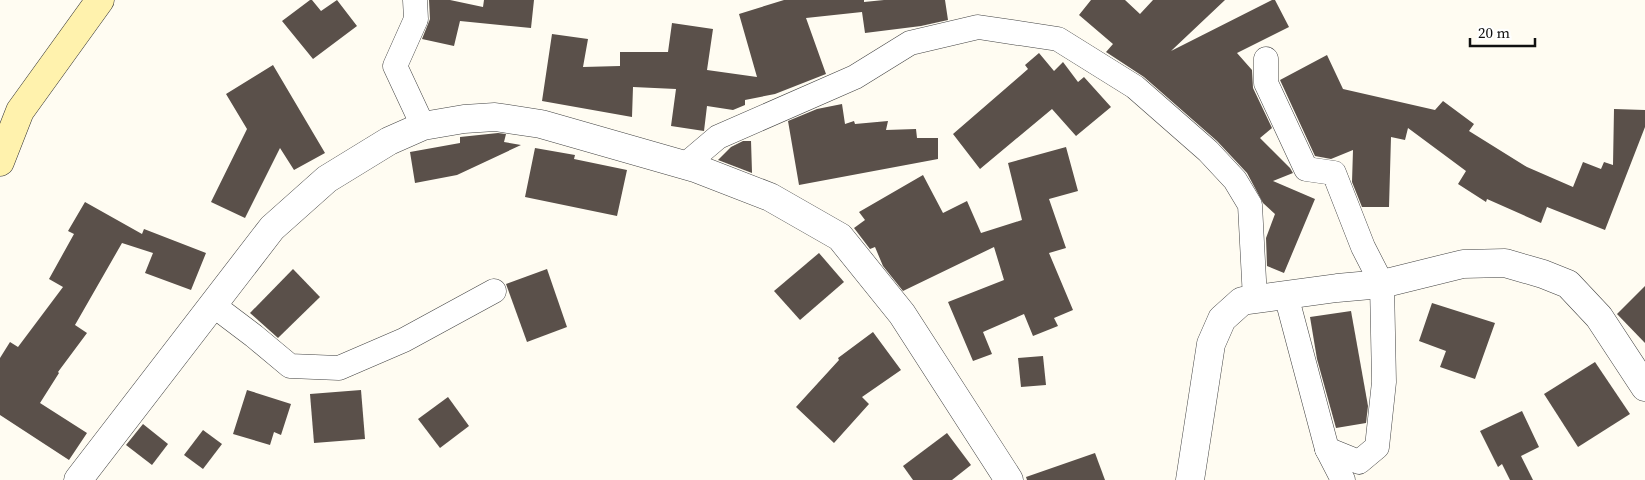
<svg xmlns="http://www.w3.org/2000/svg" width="1645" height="480" viewBox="0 0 1645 480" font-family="'Source Serif 4',serif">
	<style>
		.building { fill: #5a504a }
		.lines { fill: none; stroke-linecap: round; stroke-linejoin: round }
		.minor-casing { stroke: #434343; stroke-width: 25 }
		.tertiary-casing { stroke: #434343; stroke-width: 29 }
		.secondary-casing { stroke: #323232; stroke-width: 29 }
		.minor { stroke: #fff; stroke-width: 24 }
		.tertiary { stroke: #fff; stroke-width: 28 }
		.secondary { stroke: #fff2ad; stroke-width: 28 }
	</style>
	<rect width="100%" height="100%" fill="#fffcf2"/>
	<g class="building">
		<polygon points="310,0 312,0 321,11 337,0 357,26 313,59 282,21"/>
		<polygon points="429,0 450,0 483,7 484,0 534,0 531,28 460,21 454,46 422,39 430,19"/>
		<polygon points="784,0 864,0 864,2 884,0 945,0 948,20 921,26 865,33 862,12 806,18 826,74 775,94 745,100 745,105 733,110 707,106 704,131 671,126 676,89 633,87 632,117 542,101 552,34 588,39 583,67 620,66 620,52 668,52 672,23 713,29 707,70 757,77 739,14"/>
		<polygon points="1091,0 1125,0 1140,14 1153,0 1225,0 1171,51 1272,0 1275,0 1289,27 1237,53 1252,70 1253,88 1272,128 1260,138 1290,168 1293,173 1273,181 1315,199 1284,273 1267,266 1266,238 1275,214 1263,203 1247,173 1217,141 1144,77 1106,52 1113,44 1079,15"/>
		<polygon points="1039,53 1054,71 1063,62 1078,82 1084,77 1111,107 1076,136 1052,109 980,169 953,134 1028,69 1025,65"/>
		<polygon points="1327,55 1343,89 1435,110 1443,101 1474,124 1469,131 1527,167 1573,187 1583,162 1601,169 1604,162 1613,165 1614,109 1645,110 1645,127 1605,230 1547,207 1541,223 1487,199 1486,202 1458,184 1466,171 1408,128 1405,140 1391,137 1389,207 1362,207 1352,182 1353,150 1331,159 1315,156 1280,80"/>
		<polygon points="273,65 325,153 294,170 280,148 245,218 211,202 247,129 226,94"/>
		<polygon points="842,104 845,124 854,121 855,124 888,121 886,130 916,129 917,138 938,138 938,159 799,185 788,121 817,109"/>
		<polygon points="498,133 506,134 504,142 521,145 457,175 415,183 410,152 460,143 460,137"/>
		<polygon points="743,141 751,141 752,173 718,160 731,147"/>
		<polygon points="1066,147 1078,191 1049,199 1066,248 1049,253 1073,310 1054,318 1058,326 1033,336 1024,314 983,332 992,354 973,361 948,302 1004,280 994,247 903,291 883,266 875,247 870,249 854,228 865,220 859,212 923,175 943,213 967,201 981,233 1022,220 1008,163"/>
		<polygon points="535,148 575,155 574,159 627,170 617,216 525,197"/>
		<polygon points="85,202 142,234 144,229 206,253 191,290 145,273 153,253 122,243 75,325 87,333 58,372 59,373 40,403 87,433 69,460 0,415 0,358 10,342 18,347 63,287 49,279 74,234 68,231"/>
		<polygon points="819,253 844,282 800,320 774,291"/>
		<polygon points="293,269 320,297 278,338 250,313"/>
		<polygon points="547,269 567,327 527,342 506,284"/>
		<polygon points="1645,286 1645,343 1617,314"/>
		<polygon points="1432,303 1495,323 1475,379 1440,367 1446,351 1419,341"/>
		<polygon points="1351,311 1368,406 1366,423 1336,428 1317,359 1310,317"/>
		<polygon points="873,332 901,370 862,397 869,404 834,443 796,407 839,360 838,358"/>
		<polygon points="1043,356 1046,385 1021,387 1018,358"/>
		<polygon points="1595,362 1630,414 1578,447 1544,394"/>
		<polygon points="247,390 291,404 281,435 274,432 270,445 233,434"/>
		<polygon points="361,390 365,439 314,443 310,394"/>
		<polygon points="448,397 469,426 440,448 418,419"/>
		<polygon points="1522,411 1539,447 1521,456 1533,480 1510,480 1502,464 1498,467 1480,431"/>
		<polygon points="143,424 168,444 152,465 126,445"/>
		<polygon points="203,430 222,444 203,469 184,455"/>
		<polygon points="947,433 971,465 952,480 913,480 903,466"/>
		<polygon points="1095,453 1105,480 1027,480 1026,477"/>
	</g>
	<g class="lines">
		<defs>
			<g id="minor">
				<polyline points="415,0 416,19 395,66 423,126"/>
				<polyline points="1266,59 1266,83 1306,169 1334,173 1363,247 1382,284 1384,382 1377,447 1359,462 1327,449"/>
				<polyline points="685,165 718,137 855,77 910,43 978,27 1058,39 1135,87 1208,151 1235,180 1250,205 1255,299"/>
				<polyline points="1286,295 1327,449 1343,480"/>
				<polyline points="213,305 254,336 290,366 339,368 404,340 494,291"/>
			</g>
			<g id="tertiary">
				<polyline points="78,480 272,228 327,179 389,141 423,126 464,119 495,117 541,124 695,168 770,197 840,237 902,314 1009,480"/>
				<polyline points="1190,480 1211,344 1222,319 1242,301 1337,288 1382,284 1463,264 1505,263 1543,274 1568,284 1599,317 1645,387"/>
			</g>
			<polyline id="secondary" points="0,162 20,111 100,0"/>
		</defs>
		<use href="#minor" class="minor-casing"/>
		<use href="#tertiary" class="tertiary-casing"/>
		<use href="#secondary" class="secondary-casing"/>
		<use href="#minor" class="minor"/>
		<use href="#tertiary" class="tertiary"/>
		<use href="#secondary" class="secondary"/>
	</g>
	<path d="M1470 38v8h65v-8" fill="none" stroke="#101010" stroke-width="2.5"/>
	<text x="1478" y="38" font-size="15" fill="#101010" stroke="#ffffff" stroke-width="4" paint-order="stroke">20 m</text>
</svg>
